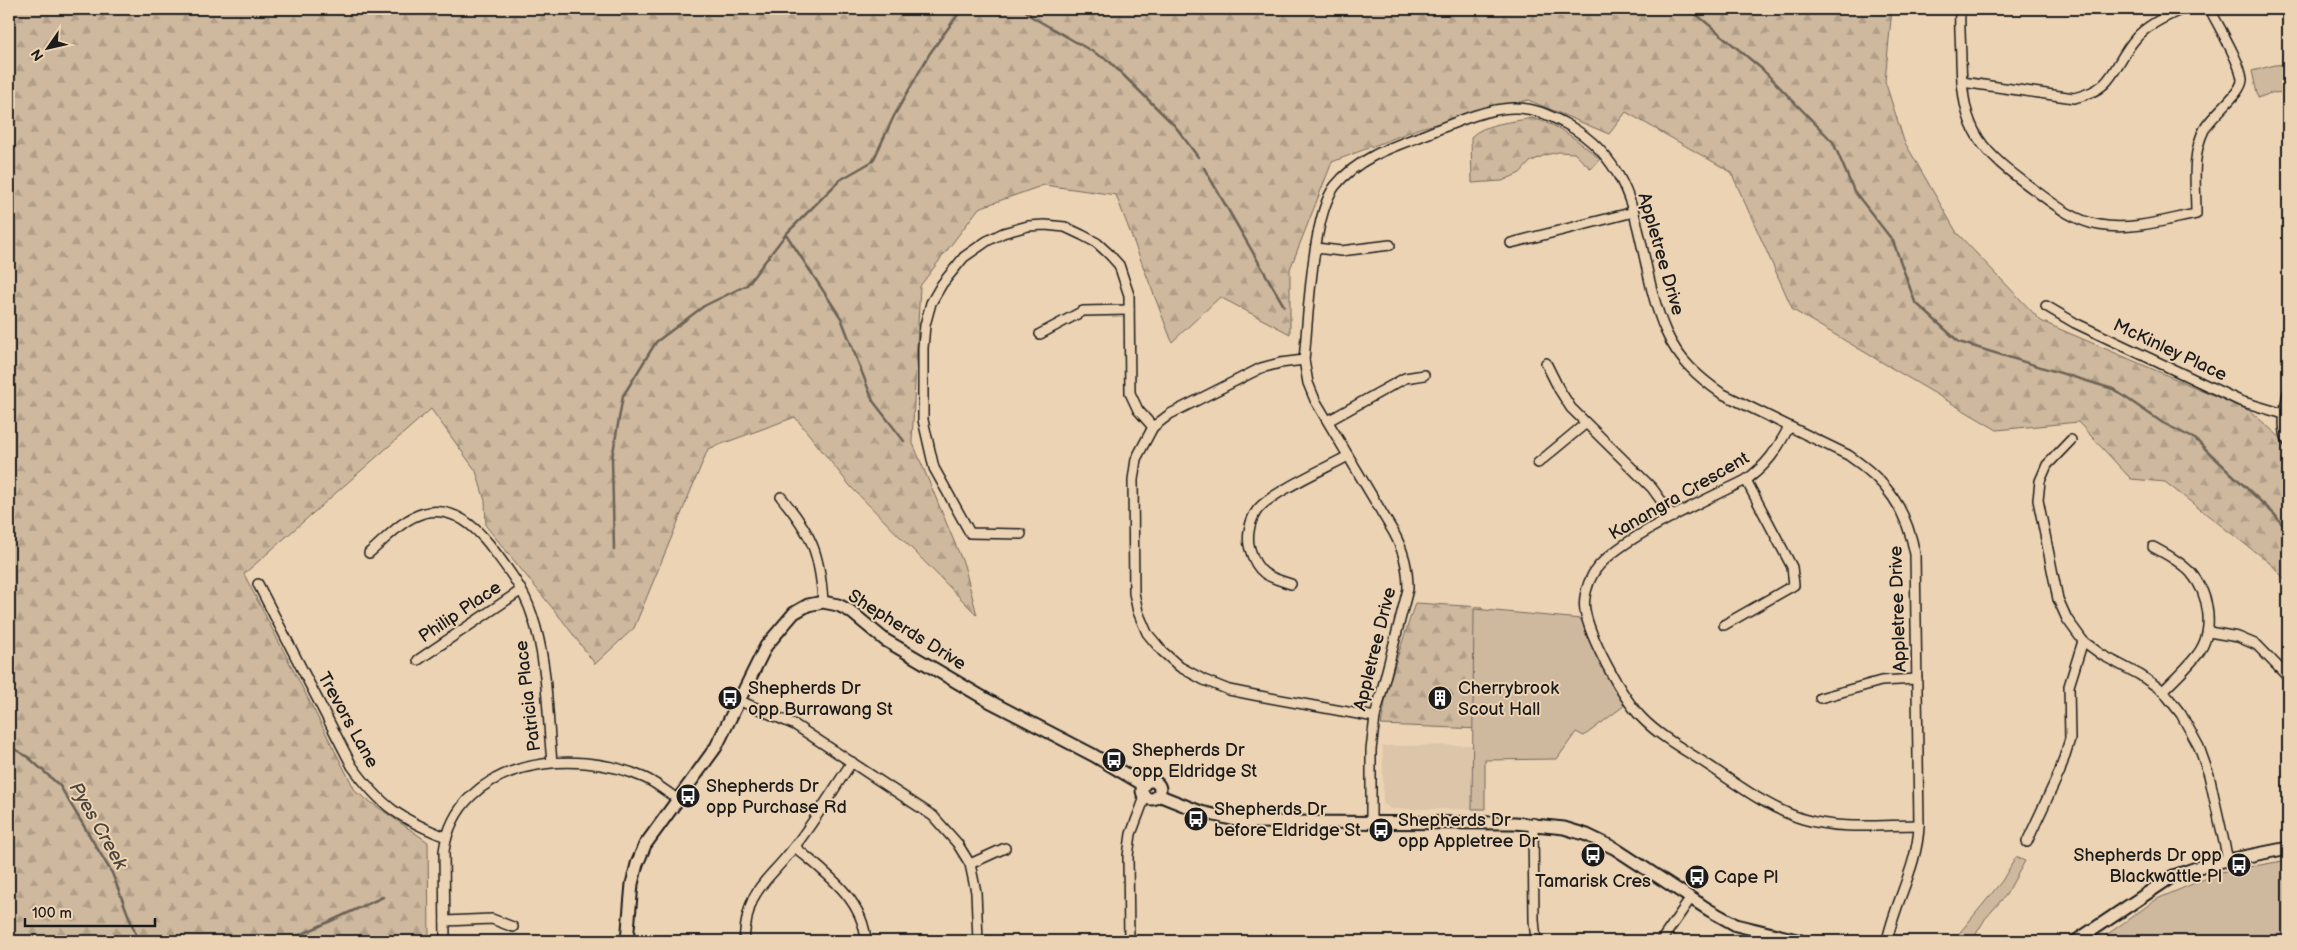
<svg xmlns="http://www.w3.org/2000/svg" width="2297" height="950" viewBox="0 0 2297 950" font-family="'Balsamiq Sans',sans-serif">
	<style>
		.built { fill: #dcc5a9 }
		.forest { fill: url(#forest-firs); stroke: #756a5d }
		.park { fill: #ceb89e; stroke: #756a5d }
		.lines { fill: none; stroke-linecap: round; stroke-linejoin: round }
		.stream { stroke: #6c6357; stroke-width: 2.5 }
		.minor-casing { stroke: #1c1c1c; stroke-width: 12 }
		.major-casing { stroke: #1c1c1c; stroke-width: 15 }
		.minor { stroke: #ecd3b4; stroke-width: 9 }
		.major { stroke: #ecd3b4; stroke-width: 11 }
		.labels { text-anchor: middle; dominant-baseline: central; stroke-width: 4; stroke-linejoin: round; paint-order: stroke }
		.street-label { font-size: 18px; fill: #1c1c1c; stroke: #ecd3b4 }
		.poi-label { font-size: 18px; fill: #1c1c1c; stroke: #ecd3b4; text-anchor: start }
		.water-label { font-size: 19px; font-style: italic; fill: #4b453e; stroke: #ecd3b4 }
	</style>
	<defs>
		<pattern id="forest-firs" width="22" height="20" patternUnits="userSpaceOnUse" patternTransform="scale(1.25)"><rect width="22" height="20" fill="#ceb89e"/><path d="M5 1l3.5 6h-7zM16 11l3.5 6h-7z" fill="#b09e88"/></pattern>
	</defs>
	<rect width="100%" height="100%" fill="#ecd3b4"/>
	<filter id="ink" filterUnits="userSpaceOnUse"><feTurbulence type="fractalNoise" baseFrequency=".02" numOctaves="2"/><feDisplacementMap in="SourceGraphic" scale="10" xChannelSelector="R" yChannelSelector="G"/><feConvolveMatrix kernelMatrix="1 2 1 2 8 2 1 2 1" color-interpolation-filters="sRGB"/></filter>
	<g filter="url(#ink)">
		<polygon class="built" points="1473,745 1472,809 1390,809 1383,803 1383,746"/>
		<g class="forest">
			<polygon points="9,9 1892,9 1885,81 1904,141 1957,233 2041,321 2250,411 2288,444 2288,583 2272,565 2165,482 2131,479 2078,422 1997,430 1793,310 1731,172 1626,112 1609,134 1528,100 1420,128 1332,162 1290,269 1290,334 1220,297 1172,342 1116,195 1044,185 979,208 920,286 912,441 964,565 977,615 851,487 795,417 708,449 634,628 595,664 563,621 486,526 485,501 476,471 431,409 244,574 356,792 428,842 429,941 9,941"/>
			<path d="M 1532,118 C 1562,126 1577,140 1600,159 L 1591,169 L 1574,153 L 1559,152 L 1545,155 L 1530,162 L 1520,173 L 1502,181 L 1472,183 L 1471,137 C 1484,123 1514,122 1532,118 Z"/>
			<polygon points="1415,603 1482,607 1481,729 1381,725 1388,686"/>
		</g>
		<g class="park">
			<polygon points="2288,64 2288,92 2271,93 2258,98 2252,71 2275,65"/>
			<polygon points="1474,609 1581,619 1590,640 1625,705 1584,736 1576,732 1557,759 1485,760 1485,809 1472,809"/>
			<polygon points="2016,857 2025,861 2006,895 1985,919 1972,941 1953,941 2002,881"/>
			<polygon points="2288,860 2288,941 2098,941 2157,899 2221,872"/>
		</g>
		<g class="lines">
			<g class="stream">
				<polyline points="1024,9 1032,17 1109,61 1175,126 1198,157"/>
				<polyline points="1690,9 1762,69 1833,142 1854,191 1893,241 1915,302 1959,342 2113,389 2163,423 2195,439 2275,515 2288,532"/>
				<polyline points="1204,168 1284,306"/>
				<polyline points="786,234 841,318 873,401 904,441"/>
				<polyline points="614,550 612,458 623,396 656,342 704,306 747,285 786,234 840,180 873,161 894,116 930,53 962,9"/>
				<polyline points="9,746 28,757 60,786 112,873 136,935 136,941"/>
				<polyline points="287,941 383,897"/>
			</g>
			<defs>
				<g id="minor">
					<path d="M 1960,9 C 1959,26 1961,44 1961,62 C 1963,134 1980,150 2036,191 C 2056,206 2075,221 2099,225 C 2130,231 2166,220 2196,214 C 2196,186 2191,156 2204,130 C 2211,115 2243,93 2242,79 C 2240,61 2218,26 2210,9"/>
					<path d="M 1962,82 L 2074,98 C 2117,88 2111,67 2136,38 C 2148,24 2166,17 2182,9"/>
					<polyline points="1511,243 1634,212"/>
					<polyline points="1316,248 1341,251 1390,245"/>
					<polyline points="2046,306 2075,323 2240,401 2284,414"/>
					<polyline points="1040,334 1083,311 1129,310"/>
					<polyline points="1304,360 1280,363 1261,368 1170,414 1153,427 1136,459 1133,480 1134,593 1138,612 1147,633 1162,651 1180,667 1204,680 1229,690 1254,695 1375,717"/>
					<polyline points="1546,363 1559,389 1571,408 1652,488 1673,517"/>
					<path d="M 2288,393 C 2285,410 2281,426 2288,442"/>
					<polyline points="1328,421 1405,378 1424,375"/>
					<path d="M 1789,427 C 1776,451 1768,464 1746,480 C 1710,498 1610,542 1593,574 C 1587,584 1583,599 1585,610 C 1589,637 1622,697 1641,717 C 1660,737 1685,750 1708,765 C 1738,785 1768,808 1803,819 C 1839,830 1882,825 1919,825"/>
					<polyline points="2071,440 2047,465 2040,481 2038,500 2058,599 2067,619 2083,641 2102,655 2140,675 2163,691 2181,714 2199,747 2209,775 2228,860"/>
					<polyline points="1538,463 1585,424"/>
					<path d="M 781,497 C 812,534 820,554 823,602"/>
					<polyline points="1021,534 970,533 934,468 923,420 923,348 925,325 931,303 942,284 964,257 987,241 1003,233 1028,226 1045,225 1065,227 1082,235 1097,243 1109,254 1119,265 1129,295 1130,393 1138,410 1153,427"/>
					<path d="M 2153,547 C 2166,554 2181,562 2191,573 C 2210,595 2215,632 2197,655 C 2187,668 2174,680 2163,691"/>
					<path d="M 369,553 C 386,539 402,519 424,513 C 451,506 473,524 489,544 C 505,565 524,589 532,615 C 548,661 547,714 552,762"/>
					<path d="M 258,584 L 352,766 C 381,806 400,819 446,837"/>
					<path d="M 1291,584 C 1268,577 1257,574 1250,549 C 1246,537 1250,519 1258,509 C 1271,493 1328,467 1348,456"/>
					<polyline points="1724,625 1794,585 1792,567 1746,480"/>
					<polyline points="2209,632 2238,637 2257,645 2288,677"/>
					<polyline points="418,660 520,591"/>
					<polyline points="1820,698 1881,681 1917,679"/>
					<polyline points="738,700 795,725 933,816 957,843 970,864 976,892 978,941"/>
					<path d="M 1371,823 L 1371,750 L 1375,717 L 1408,589 C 1408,568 1404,552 1394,533 L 1315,400 L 1308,383 L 1304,360 C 1308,321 1312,215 1335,186 C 1356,160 1388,148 1419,137 C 1448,126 1481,109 1513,108 C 1533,107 1549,115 1566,124 C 1650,170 1633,258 1666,332 C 1678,359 1698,377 1721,393 L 1848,455 C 1887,481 1906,508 1915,554 L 1919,825 C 1918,865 1895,902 1887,941"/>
					<polyline points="1533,823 1534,920 1536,941"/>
					<polyline points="2027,842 2060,771 2070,739 2069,686 2083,641"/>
					<path d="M 795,847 C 825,873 863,898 866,941"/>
					<polyline points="970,864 1005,848"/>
					<polyline points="445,921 492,919 513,927"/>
					<path d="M 445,941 L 444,851 C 457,759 574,746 645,778 C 656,783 667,792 677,799"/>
					<path d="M 744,941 C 748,885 765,886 795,846 C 816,819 833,790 852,762"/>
					<polyline points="1129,941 1128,856 1131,834 1145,797"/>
					<polyline points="1661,941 1691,898"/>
				</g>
				<g id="major">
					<circle cx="1151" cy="790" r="9"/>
					<polyline points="1158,795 1201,812 1244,822 1515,823 1564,828 1587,835 1614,848 1709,910 1736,925 1801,941"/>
					<polyline points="627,941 632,884 637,864 645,845 716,747 766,646 794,613 808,605 823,602 838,605 850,611 885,640 909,654 989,701 1093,755 1144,785"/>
					<polyline points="2076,941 2173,876 2208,864 2288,848"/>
				</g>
			</defs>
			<use href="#minor" class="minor-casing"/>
			<use href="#major" class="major-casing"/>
			<use href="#minor" class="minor"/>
			<use href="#major" class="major"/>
		</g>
	</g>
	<defs>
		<symbol id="bus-disc" viewBox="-11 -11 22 22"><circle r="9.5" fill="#1c1c1c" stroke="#ecd3b4"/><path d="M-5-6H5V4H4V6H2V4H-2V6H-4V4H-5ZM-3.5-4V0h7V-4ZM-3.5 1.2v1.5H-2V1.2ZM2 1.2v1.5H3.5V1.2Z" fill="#fff"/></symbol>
		<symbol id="building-disc" viewBox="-11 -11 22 22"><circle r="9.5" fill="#1c1c1c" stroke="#ecd3b4"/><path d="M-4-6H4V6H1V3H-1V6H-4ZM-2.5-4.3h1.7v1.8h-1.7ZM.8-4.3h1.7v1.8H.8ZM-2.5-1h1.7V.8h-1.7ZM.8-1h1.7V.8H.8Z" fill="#fff"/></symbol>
	</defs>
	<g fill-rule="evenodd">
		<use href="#bus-disc" x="716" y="684" width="28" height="28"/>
		<use href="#building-disc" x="1426" y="684" width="28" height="28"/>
		<use href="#bus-disc" x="1100" y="746" width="28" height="28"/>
		<use href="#bus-disc" x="674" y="782" width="28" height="28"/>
		<use href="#bus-disc" x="1182" y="805" width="28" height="28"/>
		<use href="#bus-disc" x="1367" y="816" width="28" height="28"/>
		<use href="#bus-disc" x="1579" y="841" width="28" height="28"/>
		<use href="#bus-disc" x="2225" y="851" width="28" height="28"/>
		<use href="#bus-disc" x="1683" y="863" width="28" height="28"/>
	</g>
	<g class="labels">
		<g class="street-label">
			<text transform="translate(1661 254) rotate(74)">Appletree Drive</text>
			<text transform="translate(2170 350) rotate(25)">McKinley Place</text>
			<text transform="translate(1679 496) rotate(-30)">Kanangra Crescent</text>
			<text transform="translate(1898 609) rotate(-92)">Appletree Drive</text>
			<text transform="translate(460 612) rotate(-34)">Philip Place</text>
			<text transform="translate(907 630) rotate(32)">Shepherds Drive</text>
			<text transform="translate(1375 649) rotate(-76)">Appletree Drive</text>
			<text transform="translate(528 696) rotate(-97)">Patricia Place</text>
			<text transform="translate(348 720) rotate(61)">Trevors Lane</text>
		</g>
		<g class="poi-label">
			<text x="748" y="688">Shepherds Dr<tspan x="748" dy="21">opp Burrawang St</tspan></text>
			<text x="1458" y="688">Cherrybrook<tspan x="1458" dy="21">Scout Hall</tspan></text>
			<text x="1132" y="750">Shepherds Dr<tspan x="1132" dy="21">opp Eldridge St</tspan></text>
			<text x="706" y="786">Shepherds Dr<tspan x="706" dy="21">opp Purchase Rd</tspan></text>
			<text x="1214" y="809">Shepherds Dr<tspan x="1214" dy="21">before Eldridge St</tspan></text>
			<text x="1398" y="820">Shepherds Dr<tspan x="1398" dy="21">opp Appletree Dr</tspan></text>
			<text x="2222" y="855" text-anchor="end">Shepherds Dr opp<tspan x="2222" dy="21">Blackwattle Pl</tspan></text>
			<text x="1714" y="877">Cape Pl</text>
			<text x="1593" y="881" text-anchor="middle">Tamarisk Cres</text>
		</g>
		<g class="water-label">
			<text transform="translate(98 826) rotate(60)">Pyes Creek</text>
		</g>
	</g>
	<rect width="2297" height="950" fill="none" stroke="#ecd3b4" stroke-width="30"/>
	<rect x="15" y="15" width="2267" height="920" fill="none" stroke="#1c1c1c" stroke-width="2" filter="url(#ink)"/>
	<g transform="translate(48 48) rotate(236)" stroke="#ecd3b4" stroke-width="4" paint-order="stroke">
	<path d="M0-4L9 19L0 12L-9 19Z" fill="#1c1c1c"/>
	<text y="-8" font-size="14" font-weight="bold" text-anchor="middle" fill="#1c1c1c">N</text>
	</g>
	<path d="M25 918v8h130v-8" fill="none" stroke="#1c1c1c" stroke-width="2.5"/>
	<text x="32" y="918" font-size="15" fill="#1c1c1c" stroke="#ecd3b4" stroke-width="4" paint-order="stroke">100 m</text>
</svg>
